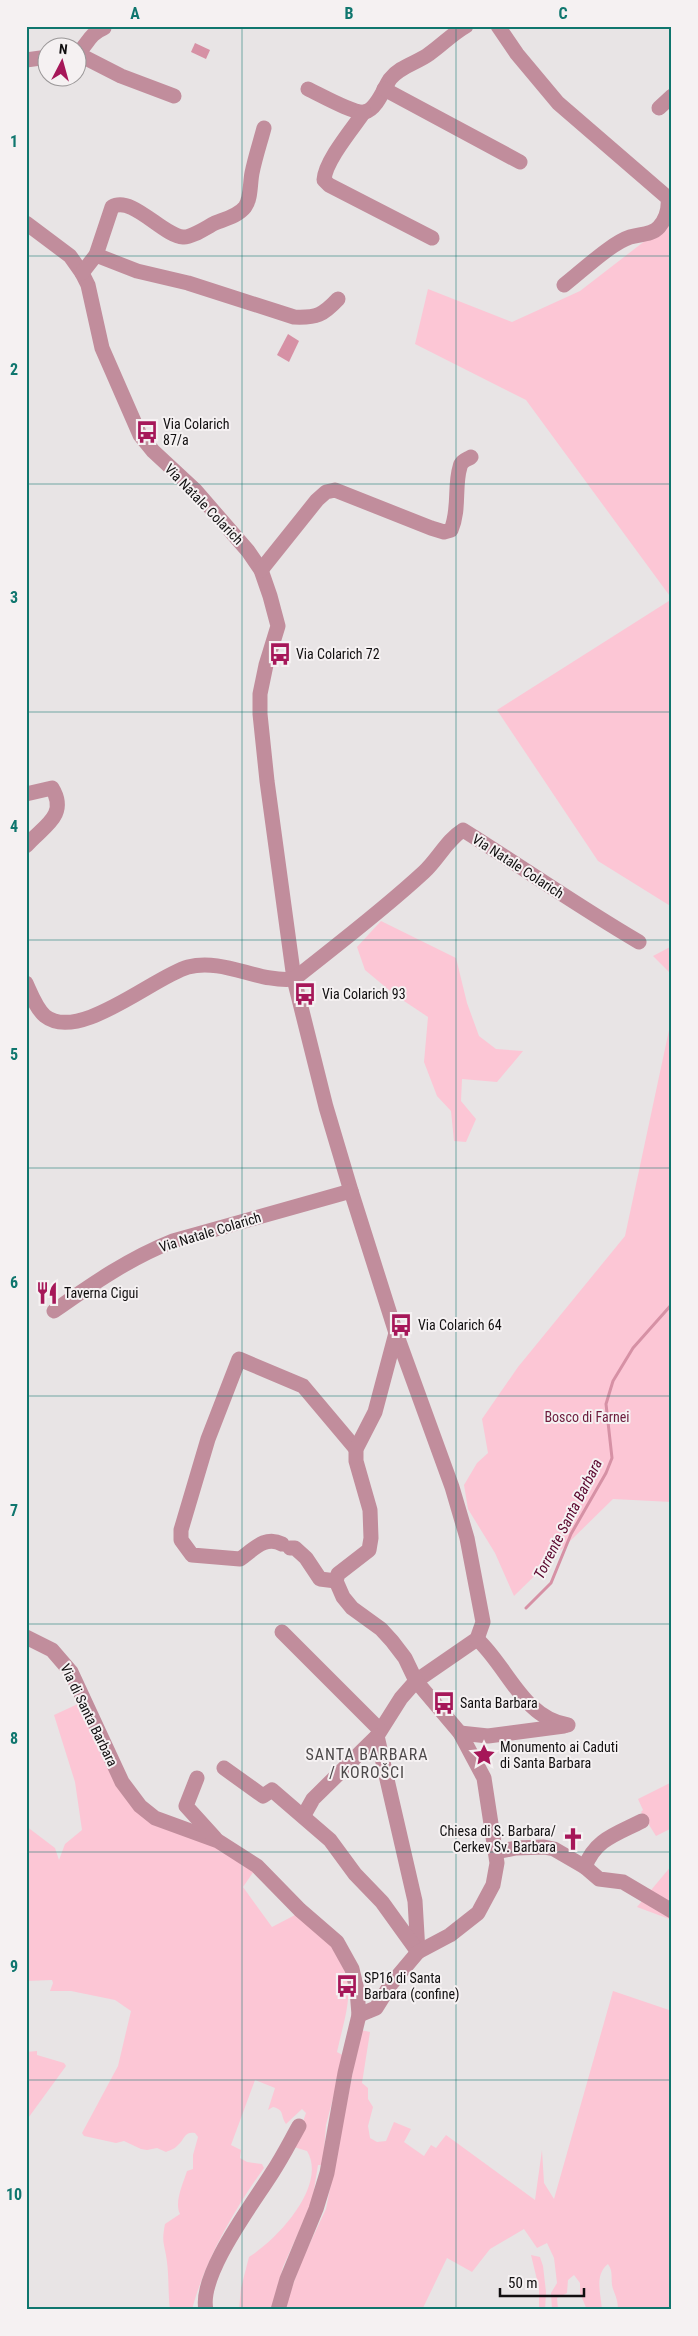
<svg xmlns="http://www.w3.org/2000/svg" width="698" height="2336" viewBox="0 0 698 2336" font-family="'Roboto Condensed',sans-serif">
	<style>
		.green { fill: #fcc6d5 }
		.water { fill: #d691a5 }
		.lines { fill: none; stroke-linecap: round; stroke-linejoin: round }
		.stream { stroke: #d691a5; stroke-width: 3 }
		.minor { stroke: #c18d9c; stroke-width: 15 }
		.grid { fill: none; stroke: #0f766e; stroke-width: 1; stroke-opacity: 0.55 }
		.labels { text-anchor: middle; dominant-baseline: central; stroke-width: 4; stroke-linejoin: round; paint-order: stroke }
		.poi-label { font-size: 14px; fill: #110f10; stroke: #f5f1f2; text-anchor: start }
		.street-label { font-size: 14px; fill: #110f10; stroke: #f5f1f2 }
		.park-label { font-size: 14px; fill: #6c1b3c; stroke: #f5f1f2 }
		.water-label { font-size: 15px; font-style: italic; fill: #5a062d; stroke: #f5f1f2 }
		.quarter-label { font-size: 16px; letter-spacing: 1px; fill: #4d494a; stroke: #f5f1f2 }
		.neatline { fill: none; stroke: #0f766e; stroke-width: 2 }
		.grid-label { font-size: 16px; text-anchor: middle; font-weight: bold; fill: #0f766e }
	</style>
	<rect width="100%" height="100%" fill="#e8e4e5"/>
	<g class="green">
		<polygon points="672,220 672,907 598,861 497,710 672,599 526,400 415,344 428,289 512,322 580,291"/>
		<polygon points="381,921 456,958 467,1003 479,1036 496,1049 523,1051 497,1082 462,1079 461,1101 476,1119 466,1142 454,1141 451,1111 437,1096 424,1062 428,1017 395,995 365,970 357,947"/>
		<polygon points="672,946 672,975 653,956"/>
		<polygon points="672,1016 672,1502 613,1499 514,1596 495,1553 468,1509 464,1485 477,1463 488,1453 482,1419 518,1367 625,1236"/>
		<path d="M 80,1703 L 141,1813 L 214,1846 L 254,1871 L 243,1887 L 272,1927 L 297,1914 C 308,1923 330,1939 337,1951 C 358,1986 345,2015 337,2052 L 344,2056 L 326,2125 L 323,2165 L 318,2165 L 312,2202 L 283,2267 L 271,2310 L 239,2310 L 241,2288 L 249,2257 C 276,2240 328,2186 307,2151 L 294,2147 L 306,2113 L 302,2109 L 286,2124 C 280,2115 285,2110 273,2107 L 268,2110 L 275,2088 L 255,2080 L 231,2145 L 241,2150 L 240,2158 L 247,2162 L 262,2164 L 264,2168 C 235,2208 204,2262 192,2310 L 170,2310 C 168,2294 169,2278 167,2262 C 165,2244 161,2244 165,2224 L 180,2214 C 174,2202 183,2184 187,2171 L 193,2169 L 193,2155 L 198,2137 L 195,2133 C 184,2131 185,2139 178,2145 C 175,2149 170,2150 166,2152 L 157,2148 L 147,2150 L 141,2149 L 124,2141 L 116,2143 L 84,2136 L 82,2133 L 118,2066 L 131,2011 L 115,2000 L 71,1991 L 50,1991 L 53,1983 L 52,1980 L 26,1981 L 26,1826 L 55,1848 L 59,1860 L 65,1844 L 82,1830 L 75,1782 L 54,1715 Z"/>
		<polygon points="672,1782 672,1828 656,1836 641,1812 643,1810 638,1799"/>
		<polygon points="672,1865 672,1920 637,1907"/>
		<path d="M 613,1991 L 672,2011 L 672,2310 L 618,2310 C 618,2301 616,2297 613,2289 C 610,2280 614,2272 608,2264 C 594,2275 601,2294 602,2310 L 587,2310 L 580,2293 L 580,2283 L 574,2275 L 568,2280 L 567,2293 L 557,2298 L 558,2310 L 552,2310 L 551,2293 L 557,2283 L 554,2258 L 547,2243 L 537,2248 L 524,2229 L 490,2249 L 472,2272 L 447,2258 L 422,2310 L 284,2310 L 301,2262 L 326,2209 L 361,2030 L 370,2032 L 362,2083 L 368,2088 L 368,2099 L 373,2107 L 368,2126 L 370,2138 L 377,2142 L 386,2141 L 394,2122 L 411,2129 L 404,2142 L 424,2156 L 431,2145 L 436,2148 L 446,2135 L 535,2200 L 542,2150 L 544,2183 L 554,2199 Z"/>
		<polygon points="37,2051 37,2055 64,2063 66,2066 26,2121 26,2052"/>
		<polygon points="531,2255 540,2257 543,2266 546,2292 545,2310 539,2310 539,2288"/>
	</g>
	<g class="water">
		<polygon points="195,43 210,50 206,59 191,52"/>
		<polygon points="288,334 299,341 289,362 277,355"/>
	</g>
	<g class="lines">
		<polyline class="stream" points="526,1608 551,1583 571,1534 606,1473 612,1458 606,1404 613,1381 633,1348 672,1304"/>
		<g class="minor">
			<path d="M 498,26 L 517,54 L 558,103 L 668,198 C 669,208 666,219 659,227 C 652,235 640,234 630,237 C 611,243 581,272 564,285"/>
			<path d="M 78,53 C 89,43 88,35 104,28"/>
			<polyline points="78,54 121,76 174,96"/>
			<polyline points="26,60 48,57"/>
			<path d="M 308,89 C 319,94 354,114 365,112 C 377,109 384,88 390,79 C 400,66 417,63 429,54 C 442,45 452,34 466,26"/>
			<polyline points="384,89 520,162"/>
			<polyline points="659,108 672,96"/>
			<path d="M 364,112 C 353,128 325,161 324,180 L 329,185 L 432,238"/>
			<polyline points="26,223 70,256 82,273 88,285 102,348 140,435 153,451 195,490 248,551 261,570 270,596 278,626 266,665 260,694 260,714 267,781 294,979 326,1107 351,1191 396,1333 452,1487 467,1538 483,1622 477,1639 416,1681 401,1698 377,1736 313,1799 304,1815"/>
			<path d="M 96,255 L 137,271 L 188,283 L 294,317 C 317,318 323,315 338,299"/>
			<path d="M 82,273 L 96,255 L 112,207 C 132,195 163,236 183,237 C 191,238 207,227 215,223 C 225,219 238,216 245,207 C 251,199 250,183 252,173 C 255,158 260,143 264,128"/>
			<path d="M 261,570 L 317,500 L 326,492 L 335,490 L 431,528 L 444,532 L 451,530 C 460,509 454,486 460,467 C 461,461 466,460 471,457"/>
			<path d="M 26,794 L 52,788 C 69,816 42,827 26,846"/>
			<path d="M 26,983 C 31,994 36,1008 45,1016 C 79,1043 155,976 188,967 C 224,958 259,983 294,979 C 338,944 383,910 424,872 C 438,859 447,840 463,830 C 522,867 579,907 639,942"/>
			<path d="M 54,1311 C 92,1284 130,1258 173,1241 L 351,1191"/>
			<path d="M 282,1544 C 265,1535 253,1550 240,1559 L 192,1555 L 181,1540 L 181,1530 L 208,1439 L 239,1359 L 303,1386 L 356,1449"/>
			<polyline points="290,1548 295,1548 306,1558 320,1579 336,1581"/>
			<polyline points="282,1632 380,1730"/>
			<polyline points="26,1637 52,1650 71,1672 122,1782 140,1806 155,1818 218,1841 257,1866 300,1910 337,1942 352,1969 357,1990 359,2015 345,2073 327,2173 316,2209 287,2279 278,2310"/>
			<path d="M 477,1639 C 507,1666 523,1718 568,1725"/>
			<polyline points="460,1733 488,1736 564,1726"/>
			<polyline points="377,1736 415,1901 418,1952"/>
			<polyline points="224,1768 263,1796 272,1790 330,1840 355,1874 382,1902 418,1952"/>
			<polyline points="197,1778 186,1806 215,1838"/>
			<polyline points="496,1852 516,1848 544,1847 554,1849 585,1867 599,1879 623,1882 672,1911"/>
			<path d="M 585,1867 C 595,1839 617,1834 642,1821"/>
			<polyline points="359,2015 376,2008 391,1984 418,1952 450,1935 478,1913 493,1885 497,1863 484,1778 460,1733 416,1681 405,1658 392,1641 381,1629 352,1608 343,1597 336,1581 338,1574 369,1550 371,1538 370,1510 356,1461 356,1449 375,1412 396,1333"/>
			<path d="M 206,2310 C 198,2275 254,2202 272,2173 C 282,2158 290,2142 299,2126"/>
		</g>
	</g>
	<path class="grid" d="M 242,26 L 242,2310M 456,26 L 456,2310M 26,256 L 672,256M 26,484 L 672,484M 26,712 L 672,712M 26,940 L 672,940M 26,1168 L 672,1168M 26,1396 L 672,1396M 26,1624 L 672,1624M 26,1852 L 672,1852M 26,2080 L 672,2080"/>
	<defs>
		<symbol id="bus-bare" viewBox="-9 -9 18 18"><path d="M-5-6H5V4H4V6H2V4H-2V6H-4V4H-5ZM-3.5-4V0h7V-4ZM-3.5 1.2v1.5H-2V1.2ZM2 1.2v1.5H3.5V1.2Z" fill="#a61759" stroke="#f5f1f2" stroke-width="2.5" paint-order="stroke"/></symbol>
		<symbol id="restaurant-bare" viewBox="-9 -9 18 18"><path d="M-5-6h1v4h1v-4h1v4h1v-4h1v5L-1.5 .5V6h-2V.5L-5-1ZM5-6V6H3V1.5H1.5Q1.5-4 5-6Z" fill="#a61759" stroke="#f5f1f2" stroke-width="2.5" paint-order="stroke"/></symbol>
		<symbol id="sight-bare" viewBox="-9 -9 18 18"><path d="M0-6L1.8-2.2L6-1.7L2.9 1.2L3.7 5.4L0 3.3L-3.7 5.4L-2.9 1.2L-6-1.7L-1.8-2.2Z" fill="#a61759" stroke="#f5f1f2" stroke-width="2.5" paint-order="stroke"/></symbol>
		<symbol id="church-bare" viewBox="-9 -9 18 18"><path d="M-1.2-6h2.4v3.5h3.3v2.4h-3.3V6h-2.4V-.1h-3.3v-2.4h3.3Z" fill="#a61759" stroke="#f5f1f2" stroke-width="2.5" paint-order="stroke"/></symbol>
	</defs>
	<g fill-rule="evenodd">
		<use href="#bus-bare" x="131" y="416" width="32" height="32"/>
		<use href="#bus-bare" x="264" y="638" width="32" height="32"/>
		<use href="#bus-bare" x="289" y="978" width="32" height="32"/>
		<use href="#restaurant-bare" x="31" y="1277" width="32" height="32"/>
		<use href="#bus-bare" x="385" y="1309" width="32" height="32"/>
		<use href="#bus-bare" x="428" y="1687" width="32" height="32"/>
		<use href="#sight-bare" x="468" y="1739" width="32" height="32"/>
		<use href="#church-bare" x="557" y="1823" width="32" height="32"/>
		<use href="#bus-bare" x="331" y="1970" width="32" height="32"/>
	</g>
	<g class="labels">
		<g class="poi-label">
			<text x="163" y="424">Via Colarich<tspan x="163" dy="16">87/a</tspan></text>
			<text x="296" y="654">Via Colarich 72</text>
			<text x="322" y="994">Via Colarich 93</text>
			<text x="64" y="1293">Taverna Cigui</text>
			<text x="418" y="1325">Via Colarich 64</text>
			<text x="460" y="1703">Santa Barbara</text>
			<text x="500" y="1747">Monumento ai Caduti<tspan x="500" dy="16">di Santa Barbara</tspan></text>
			<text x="556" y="1831" text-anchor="end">Chiesa di S. Barbara/<tspan x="556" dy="16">Cerkev Sv. Barbara</tspan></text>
			<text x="364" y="1978">SP16 di Santa<tspan x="364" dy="16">Barbara (confine)</tspan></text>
		</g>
		<g class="street-label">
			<text transform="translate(204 504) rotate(46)">Via Natale Colarich</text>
			<text transform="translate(518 866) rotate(33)">Via Natale Colarich</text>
			<text transform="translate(210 1232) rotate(-17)">Via Natale Colarich</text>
			<text transform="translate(89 1715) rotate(64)">Via di Santa Barbara</text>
		</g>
		<g class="park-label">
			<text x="587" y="1417">Bosco di Farnei</text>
		</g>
		<g class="water-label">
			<text transform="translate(568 1519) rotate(-63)">Torrente Santa Barbara</text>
		</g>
		<g class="quarter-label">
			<text x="367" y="1754">SANTA BARBARA<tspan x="367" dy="18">/ KOROŠCI</tspan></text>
		</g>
	</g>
	<rect width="698" height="2336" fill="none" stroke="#f5f1f2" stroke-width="55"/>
	<g transform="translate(62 62) rotate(6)"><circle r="24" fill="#f5f1f2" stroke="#9a9798"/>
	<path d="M0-4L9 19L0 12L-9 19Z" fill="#a61759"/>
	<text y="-8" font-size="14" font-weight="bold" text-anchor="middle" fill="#110f10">N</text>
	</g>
	<path d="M500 2288v8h84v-8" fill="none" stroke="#110f10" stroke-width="2.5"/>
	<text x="508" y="2288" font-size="15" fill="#110f10" stroke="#f5f1f2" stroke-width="4" paint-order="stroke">50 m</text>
	<rect x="28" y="28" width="642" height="2280" class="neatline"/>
	<g class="grid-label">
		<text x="135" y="19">A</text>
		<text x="349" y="19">B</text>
		<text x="563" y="19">C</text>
		<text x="14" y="147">1</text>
		<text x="14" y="375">2</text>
		<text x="14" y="603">3</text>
		<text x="14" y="832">4</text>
		<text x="14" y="1060">5</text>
		<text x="14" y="1288">6</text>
		<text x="14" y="1516">7</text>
		<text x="14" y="1744">8</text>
		<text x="14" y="1972">9</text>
		<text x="14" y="2200">10</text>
	</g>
</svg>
